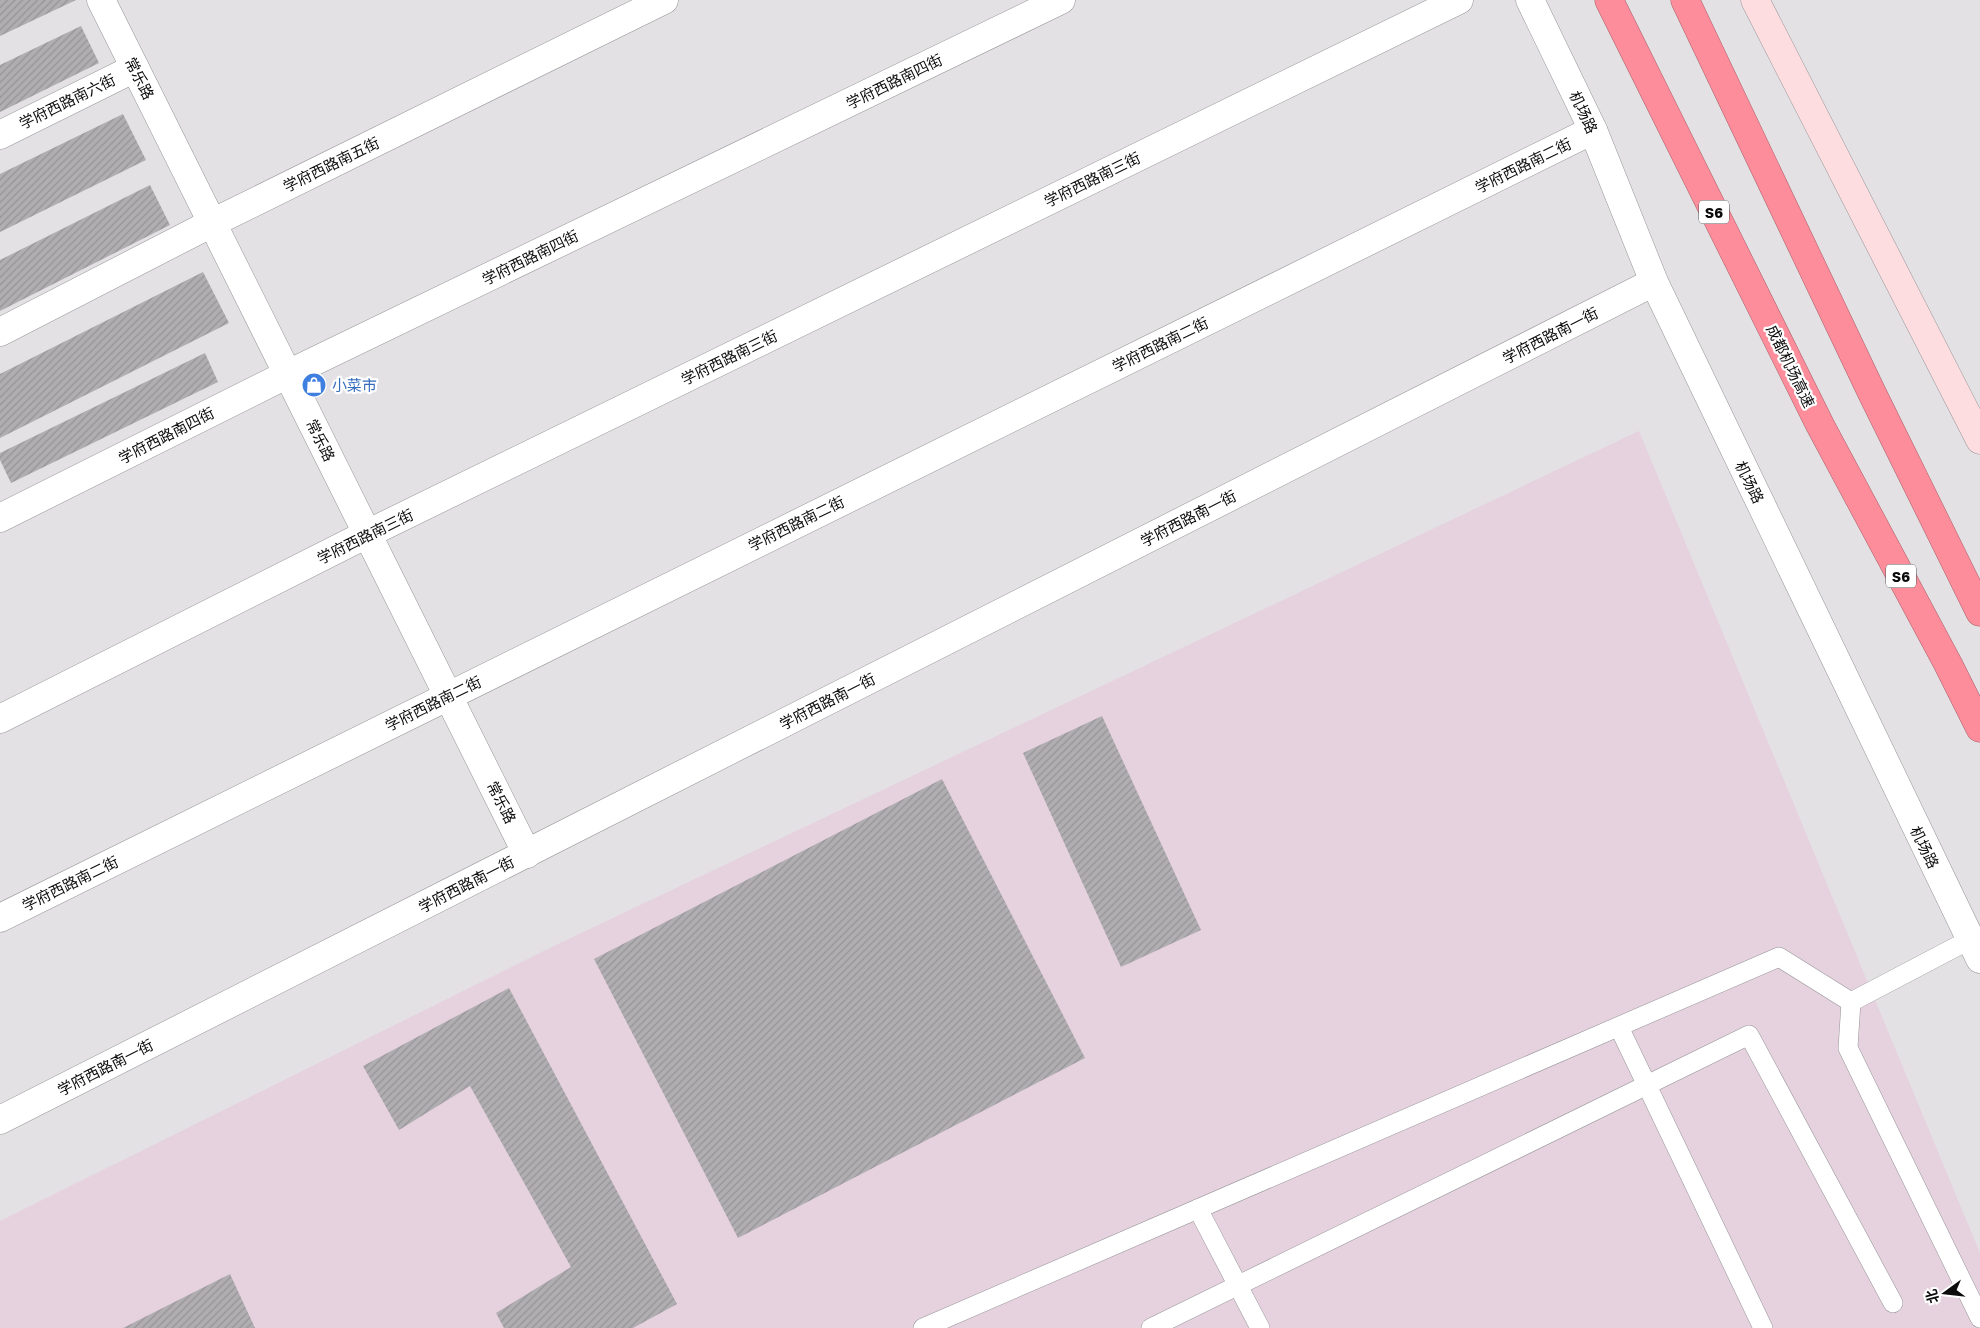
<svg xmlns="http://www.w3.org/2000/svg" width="1980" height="1328" viewBox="0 0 1980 1328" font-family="'Golos Text','Noto Sans SC',sans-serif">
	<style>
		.commercial { fill: #e6d1df }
		.building { fill: url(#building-hatch) }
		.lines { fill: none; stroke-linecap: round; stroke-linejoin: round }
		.service-casing { stroke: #979698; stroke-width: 20 }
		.minor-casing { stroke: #979698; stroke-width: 29 }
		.tertiary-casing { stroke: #979698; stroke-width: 29 }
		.secondary-casing { stroke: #979698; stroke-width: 29 }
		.motorway-casing { stroke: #a96069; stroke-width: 29 }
		.service { stroke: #fff; stroke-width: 19 }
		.minor { stroke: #fff; stroke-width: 28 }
		.tertiary { stroke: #fff; stroke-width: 28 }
		.secondary { stroke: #fedde1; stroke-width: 28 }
		.motorway { stroke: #fd8d9b; stroke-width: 28 }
		.labels { text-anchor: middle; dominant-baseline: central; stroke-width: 4.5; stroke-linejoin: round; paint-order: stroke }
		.shield { fill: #fff; stroke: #555556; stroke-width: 1 }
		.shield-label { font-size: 14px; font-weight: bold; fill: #0c0c0d }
		.street-label { font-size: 15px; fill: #0c0c0d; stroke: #fff }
		.shop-label { font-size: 15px; fill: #366cbe; stroke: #fff; text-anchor: start }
	</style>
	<defs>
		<pattern id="building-hatch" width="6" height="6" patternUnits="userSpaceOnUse" patternTransform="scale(1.25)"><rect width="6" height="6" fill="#b0aeb1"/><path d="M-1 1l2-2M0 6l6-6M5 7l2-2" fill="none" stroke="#969497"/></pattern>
	</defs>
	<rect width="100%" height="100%" fill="#e3e1e4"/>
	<polygon class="commercial" points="1639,431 1980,1253 1980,1328 0,1328 0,1221 556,945"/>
	<g class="building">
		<polygon points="0,0 76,0 0,36"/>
		<polygon points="81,26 99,63 0,112 0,65"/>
		<polygon points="123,114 146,160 0,232 0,174"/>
		<polygon points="150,185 170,225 0,311 0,260"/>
		<polygon points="203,272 229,323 0,438 0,374"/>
		<polygon points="205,353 218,382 11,483 0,460 0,453"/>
		<polygon points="1102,716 1201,930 1121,967 1023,753"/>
		<polygon points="942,779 1085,1058 738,1238 594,959"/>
		<polygon points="509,988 677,1304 633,1328 504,1328 496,1313 571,1267 470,1086 399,1130 363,1066"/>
		<polygon points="230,1274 255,1328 123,1328"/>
	</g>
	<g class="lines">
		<defs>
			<g id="service">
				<polyline points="1969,940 1851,1002 1848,1048 1980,1318"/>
				<polyline points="1619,1027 1763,1328"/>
				<polyline points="1198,1209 1260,1328"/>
				<polyline points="923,1328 1779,957 1851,1002"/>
				<polyline points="1151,1328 1749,1035 1893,1303"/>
			</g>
			<g id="minor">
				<polyline points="101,0 527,854"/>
				<polyline points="0,135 135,68"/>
				<polyline points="0,332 212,223 664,0"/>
				<polyline points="0,518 288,374 1061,0"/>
				<polyline points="0,719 367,534 1459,0"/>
				<polyline points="0,918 1593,130"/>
				<polyline points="0,1120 1654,282"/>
			</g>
			<polyline id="tertiary" points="1530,0 1593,130 1654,282 1980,959"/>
			<polyline id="secondary" points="1755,0 1980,440"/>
			<g id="motorway">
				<polyline points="1609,0 1820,425 1948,664 1980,728"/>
				<polyline points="1685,0 1871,391 1980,612"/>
			</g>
		</defs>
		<use href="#service" class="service-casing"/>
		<use href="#minor" class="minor-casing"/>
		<use href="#tertiary" class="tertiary-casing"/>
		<use href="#secondary" class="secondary-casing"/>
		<use href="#motorway" class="motorway-casing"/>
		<use href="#service" class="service"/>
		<use href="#minor" class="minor"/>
		<use href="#tertiary" class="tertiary"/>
		<use href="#secondary" class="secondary"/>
		<use href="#motorway" class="motorway"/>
	</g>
	<defs>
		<symbol id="shop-disc" viewBox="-11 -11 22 22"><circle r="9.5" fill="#3f7fe0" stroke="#fff"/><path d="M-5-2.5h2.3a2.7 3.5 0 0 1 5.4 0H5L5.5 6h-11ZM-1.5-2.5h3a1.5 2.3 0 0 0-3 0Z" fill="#fff"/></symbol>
	</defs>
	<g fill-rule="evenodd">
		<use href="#shop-disc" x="300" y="371" width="28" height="28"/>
	</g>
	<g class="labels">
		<g class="shield">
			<rect x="1699" y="200.5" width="30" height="23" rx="4"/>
			<rect x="1886" y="564.5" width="30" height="23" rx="4"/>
		</g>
		<g class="shield-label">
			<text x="1714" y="212">S6</text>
			<text x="1901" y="576">S6</text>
		</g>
		<g class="street-label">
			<text transform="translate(140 78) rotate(63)">常乐路</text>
			<text transform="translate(894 81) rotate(-26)">学府西路南四街</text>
			<text transform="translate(67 101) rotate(-26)">学府西路南六街</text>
			<text transform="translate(1584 112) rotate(65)">机场路</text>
			<text transform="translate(331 164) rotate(-26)">学府西路南五街</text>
			<text transform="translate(1523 165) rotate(-26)">学府西路南二街</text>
			<text transform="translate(1092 179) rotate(-26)">学府西路南三街</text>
			<text transform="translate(530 257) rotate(-26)">学府西路南四街</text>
			<text transform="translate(1550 335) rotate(-27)">学府西路南一街</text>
			<text transform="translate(1160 344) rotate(-26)">学府西路南二街</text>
			<text transform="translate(729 357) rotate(-26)">学府西路南三街</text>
			<text transform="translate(1791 366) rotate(64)">成都机场高速</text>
			<text transform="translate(166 435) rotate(-27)">学府西路南四街</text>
			<text transform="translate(321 440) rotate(64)">常乐路</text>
			<text transform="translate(1750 482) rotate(64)">机场路</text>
			<text transform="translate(1188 518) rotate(-27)">学府西路南一街</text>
			<text transform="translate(796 523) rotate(-26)">学府西路南二街</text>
			<text transform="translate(365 536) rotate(-26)">学府西路南三街</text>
			<text transform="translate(827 701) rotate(-27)">学府西路南一街</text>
			<text transform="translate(433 703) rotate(-26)">学府西路南二街</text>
			<text transform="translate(502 802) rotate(63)">常乐路</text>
			<text transform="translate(1925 847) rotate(64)">机场路</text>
			<text transform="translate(70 883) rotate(-26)">学府西路南二街</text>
			<text transform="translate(466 884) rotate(-27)">学府西路南一街</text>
			<text transform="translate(105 1067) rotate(-27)">学府西路南一街</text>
		</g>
		<g class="shop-label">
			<text x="332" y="385">小菜市</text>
		</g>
	</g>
	<g transform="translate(1945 1293) rotate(255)" stroke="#ffffff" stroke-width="4" paint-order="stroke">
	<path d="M0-4L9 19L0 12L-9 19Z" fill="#0c0c0d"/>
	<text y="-8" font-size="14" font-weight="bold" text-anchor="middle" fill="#0c0c0d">北</text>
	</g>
</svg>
